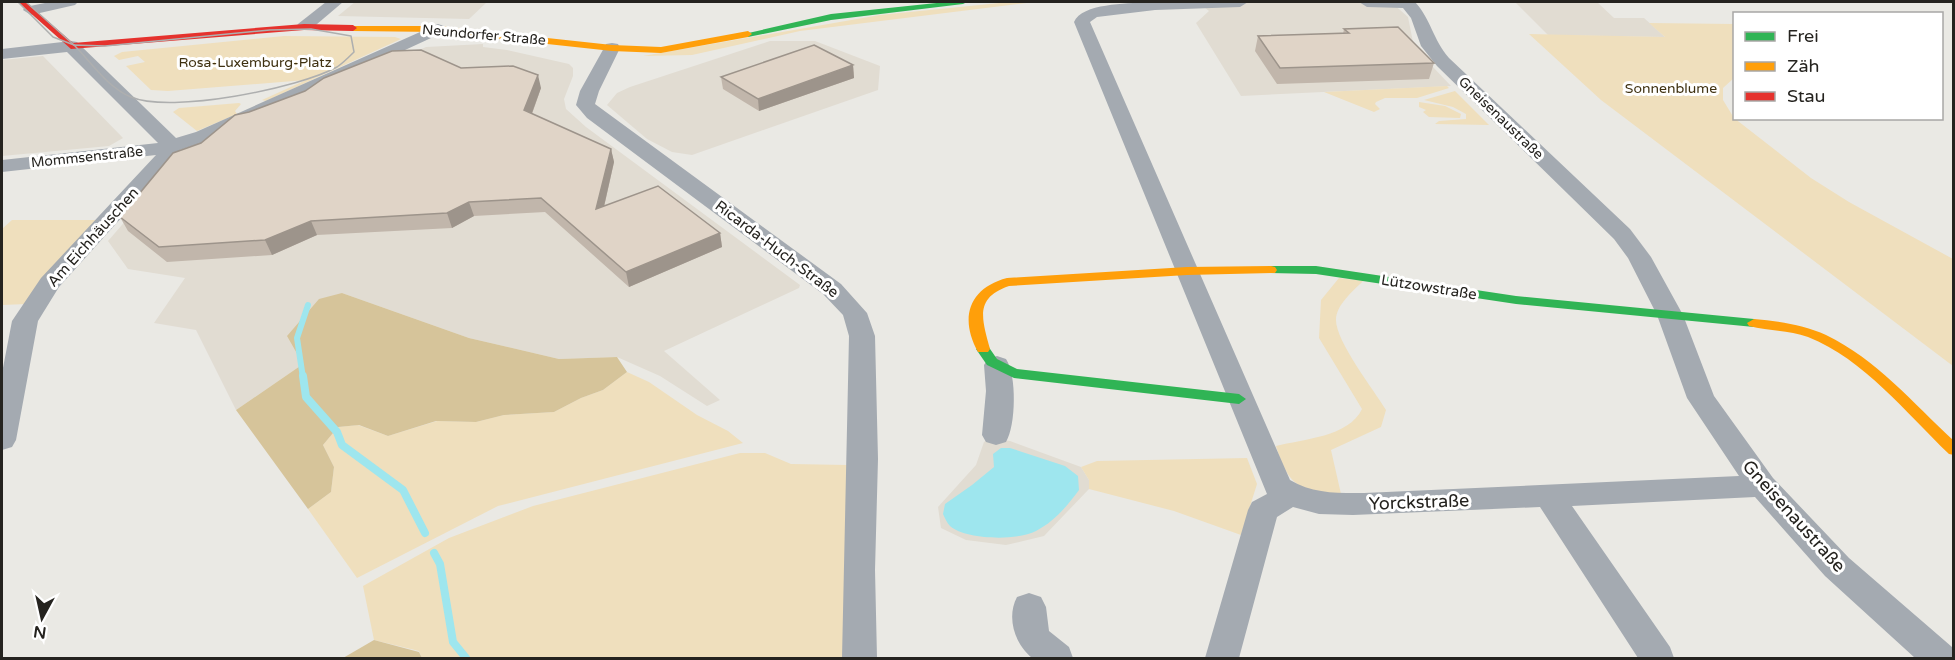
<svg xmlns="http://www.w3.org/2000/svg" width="1955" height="660" viewBox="0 0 1955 660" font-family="'Varela Round',sans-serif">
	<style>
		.built { fill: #e1dcd2 }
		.green { fill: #efdfbd }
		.forest { fill: #d6c49a }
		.water { fill: #9ee6ee }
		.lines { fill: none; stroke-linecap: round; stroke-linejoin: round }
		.stream-far1 { stroke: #9ee6ee; stroke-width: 6 }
		.stream { stroke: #9ee6ee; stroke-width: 8 }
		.street { fill: #a4aab1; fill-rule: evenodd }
		.fast { fill: #30b455; fill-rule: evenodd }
		.slow { fill: #ff9f0a; fill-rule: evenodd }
		.jam { fill: #e5322d; fill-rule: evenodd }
		.tram { stroke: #aeafaf; stroke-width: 1.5 }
		.wall { fill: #c1b6ab }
		.shaded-wall { fill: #9d948b }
		.building { fill: #e0d4c7; stroke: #9d948b; stroke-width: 1.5 }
		.labels { text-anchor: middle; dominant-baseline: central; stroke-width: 6; stroke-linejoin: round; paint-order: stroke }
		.far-street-label { font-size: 14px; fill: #25231f; stroke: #fff }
		.far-park-label { font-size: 14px; fill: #3f3111; stroke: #fff }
		.street-label { font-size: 15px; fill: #25231f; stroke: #fff }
		.near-street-label { font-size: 18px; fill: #25231f; stroke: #fff }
	</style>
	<rect width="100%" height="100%" fill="#eae9e4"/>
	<g class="built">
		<polygon points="355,2 487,2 469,19 338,16"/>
		<polygon points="1198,2 1391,2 1408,17 1414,47 1451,86 1241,96 1196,23 1209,11"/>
		<polygon points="1515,2 1597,2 1614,18 1644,18 1665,37 1548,35"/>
		<polygon points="770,41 815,41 880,66 878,90 692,155 672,152 647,139 607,105 617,93 630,87"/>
		<polygon points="483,44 483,47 507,50 569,64 573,68 573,76 564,99 566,109 586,127 800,285 799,288 664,351 720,400 707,406 660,376 617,357 559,359 469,338 342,293 303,364 236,410 196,330 154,323 185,278 128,269 108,241 181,157 426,47"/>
		<polygon points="43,56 123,138 109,146 2,156 2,60"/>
		<polygon points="990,438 1010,441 1081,467 1089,480 1089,489 1044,536 1006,545 966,540 941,528 938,507 976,465 984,442"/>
	</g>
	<g class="green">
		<polygon points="1009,2 1035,2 800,31 692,55 643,56 880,15"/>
		<polygon points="1649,23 1734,24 1734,78 1723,88 1723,100 1734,118 1811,178 1849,202 1953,259 1953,366 1601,100 1529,34 1665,37"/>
		<polygon points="284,36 395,37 401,39 266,101 262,100 306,80 168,91 151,90 126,66 145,62 138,56 119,60 114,56 122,52"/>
		<polygon points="1447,86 1449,88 1417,98 1385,98 1376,102 1375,104 1380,109 1374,112 1324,92"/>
		<polygon points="1455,91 1489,125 1435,124 1439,121 1466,119 1466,114 1453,107 1424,100"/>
		<polygon points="1419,102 1445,106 1461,114 1460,118 1429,117 1423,112 1426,110 1419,107"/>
		<polygon points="239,103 241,104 235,111 237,114 197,131 173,112 179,108"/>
		<polygon points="12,220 99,220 27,304 2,305 2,229"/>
		<path d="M 1339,278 L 1363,281 C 1353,291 1336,305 1336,320 C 1336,342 1374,390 1386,410 L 1381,427 L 1331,450 L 1341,494 C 1300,492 1288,486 1276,446 C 1303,439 1349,437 1362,409 L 1319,338 L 1321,300 Z"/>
		<polygon points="627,372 649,382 697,415 728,431 743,443 498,506 357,578 308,509 331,492 334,467 323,445 338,427 358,425 388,436 437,421 476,422 504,415 554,412 581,398 603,390"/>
		<polygon points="740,453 765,453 791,464 848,465 844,658 422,658 419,651 374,640 363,586 449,538 533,506"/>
		<polygon points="1247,458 1257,484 1241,535 1174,511 1089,489 1089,480 1081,467 1097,461"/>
	</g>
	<g class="forest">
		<polygon points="342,293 469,338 559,359 617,357 627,372 603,390 581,398 554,412 504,415 476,422 436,421 388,436 359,425 338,427 323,445 334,467 331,492 308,509 236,410 303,364 287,336 319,299"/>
		<polygon points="374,640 419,652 422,658 343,658"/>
	</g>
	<path class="water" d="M 1001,448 L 1010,448 L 1065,466 L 1078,476 L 1079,490 C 1067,506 1055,521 1036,531 C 1018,541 966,540 950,526 C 947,523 945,518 943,514 L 945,504 L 972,485 L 994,467 L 993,454 Z"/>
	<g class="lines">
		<polyline class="stream-far1" points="303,378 297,338 308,305"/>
		<g class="stream">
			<polyline points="303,376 306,397 337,432 342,445 403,490 425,533"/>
			<polyline points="434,553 440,564 453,642 466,658"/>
		</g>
		<g class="street">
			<polygon points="50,2 78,2 75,5 31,15 23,10 25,7"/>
			<polygon points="326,2 343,2 310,30 298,30 296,27 298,24"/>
			<path d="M 1146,2 L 1248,2 L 1240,7 L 1155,10 L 1097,17 L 1090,22 L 1290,480 C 1313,494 1338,493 1364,493 L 1739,476 L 1687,398 L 1657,315 L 1628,258 L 1614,239 L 1437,66 L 1421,46 L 1411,18 L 1403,8 L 1367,7 L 1359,2 L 1415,2 C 1431,19 1433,40 1449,58 L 1630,229 L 1651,257 L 1683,315 L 1714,396 L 1773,478 L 1849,558 L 1952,647 L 1954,658 L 1915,658 L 1825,576 L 1755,497 L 1572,506 L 1670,647 L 1674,658 L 1638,658 L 1540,507 L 1353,515 L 1319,514 L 1293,507 L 1277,517 L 1239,658 L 1205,658 L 1248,510 L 1252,502 L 1267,494 L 1074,22 C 1082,3 1127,4 1146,2 Z"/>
			<polygon points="438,24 444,26 446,29 444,32 210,140 180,150 169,165 59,287 38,321 16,440 12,447 2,450 2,373 12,321 41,278 156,155 2,172 2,160 158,143 67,52 2,59 2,49 71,41 77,42 176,138 196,132"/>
			<polygon points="612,43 618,44 620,48 599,91 595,104 841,284 867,313 875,336 878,459 875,570 877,658 842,658 849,336 843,315 823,294 587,118 576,105 580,91 604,48 606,44"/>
			<path d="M 997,356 L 1006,359 C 1017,375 1016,426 1006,442 L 996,445 L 986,442 L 982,435 L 986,391 L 984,365 L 988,359 Z"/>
			<path d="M 1029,593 L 1041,597 L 1046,607 L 1049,631 L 1069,647 L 1073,658 L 1032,658 C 1015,644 1006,618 1017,597 Z"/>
		</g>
		<g class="fast">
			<polygon points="946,2 967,2 963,4 831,20 748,37 744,34 831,14"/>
			<polygon points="1271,266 1316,266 1516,296 1754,319 1761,323 1754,327 1516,304 1316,274 1267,273 1265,270 1267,267"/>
			<polygon points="983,345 988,346 997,359 1017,369 1239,394 1246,399 1239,404 1014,378 987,365 976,349"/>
		</g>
		<g class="slow">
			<polygon points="350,26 438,26 612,45 661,47 748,31 752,34 748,37 661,53 612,51 438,32 353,31 349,28"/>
			<path d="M 1271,266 L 1275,267 L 1277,270 L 1275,273 L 1187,275 L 1009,286 C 974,298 982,319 990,349 L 988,352 L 978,352 C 959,318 969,288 1007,278 L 1187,267 Z"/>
			<path d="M 1754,319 C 1778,321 1804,325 1826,335 C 1876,359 1913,403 1954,441 L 1954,455 L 1949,454 C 1906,413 1864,359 1808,337 C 1789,330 1769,331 1749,326 L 1747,323 Z"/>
		</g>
		<polygon class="jam" points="18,2 26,2 73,43 304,24 353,25 357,28 353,31 304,30 71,49"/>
		<g class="tram">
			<polyline points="18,2 53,37 74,45"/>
			<polyline points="26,2 74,45"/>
			<path d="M 311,29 L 351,36 L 354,52 C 349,57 343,63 337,67 C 299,88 171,114 131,97 C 108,88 91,62 74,45 L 105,46 L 270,30 Z"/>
		</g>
	</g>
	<g class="wall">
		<polygon points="1344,29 1434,63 1429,79 1277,84 1255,51 1258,36 1343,34"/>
		<polygon points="853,65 854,78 759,111 723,89 721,77"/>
		<polygon points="461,68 541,88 532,114 611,149 614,162 604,207 720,233 722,247 629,287 545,212 474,216 452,228 317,235 272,255 167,262 128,231 120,217 201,143 249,112"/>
	</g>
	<g class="shaded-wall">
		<polygon points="853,65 854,78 759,111 758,99"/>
		<polygon points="538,75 541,88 528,124 524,110"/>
		<polygon points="611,149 614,162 600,224 596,209"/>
		<polygon points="469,202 474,216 452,228 447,213"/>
		<polygon points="311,221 317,235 272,255 265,240"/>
		<polygon points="720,233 722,247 629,287 626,272"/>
	</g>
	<g class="building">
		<polygon points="1398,27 1434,63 1280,68 1258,36 1349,33 1344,29"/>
		<polygon points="814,45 853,65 758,99 721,77"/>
		<polygon points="421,50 461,68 513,66 538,75 524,110 611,149 596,209 658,186 720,233 626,272 541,198 469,202 447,213 311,221 265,240 159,247 120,217 173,153 201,143 235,115 249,112 305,91 324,78 392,51"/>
	</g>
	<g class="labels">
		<g class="far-street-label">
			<text transform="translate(484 35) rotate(5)">Neundorfer Straße</text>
			<text transform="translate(1501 118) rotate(44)">Gneisenaustraße</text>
			<text transform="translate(87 157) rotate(-6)">Mommsenstraße</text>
		</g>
		<g class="far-park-label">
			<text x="255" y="62">Rosa-Luxemburg-Platz</text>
			<text x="1671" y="88">Sonnenblume</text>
		</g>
		<g class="street-label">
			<text transform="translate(93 237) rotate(-48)">Am Eichhäuschen</text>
			<text transform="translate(777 249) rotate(37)">Ricarda-Huch-Straße</text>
			<text transform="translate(1429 287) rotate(9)">Lützowstraße</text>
		</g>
		<g class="near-street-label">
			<text transform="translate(1419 502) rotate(-2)">Yorckstraße</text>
			<text transform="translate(1794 516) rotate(48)">Gneisenaustraße</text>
		</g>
	</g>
	<rect width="1955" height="660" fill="none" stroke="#25231f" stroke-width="6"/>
	<rect x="1733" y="12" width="210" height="108" fill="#ffffff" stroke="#a8a7a5" stroke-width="1.5"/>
	<rect x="1745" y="32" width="30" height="9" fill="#30b455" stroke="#a8a7a5" stroke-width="1.5"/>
	<text x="1787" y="42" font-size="18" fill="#25231f">Frei</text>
	<rect x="1745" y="62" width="30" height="9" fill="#ff9f0a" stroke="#a8a7a5" stroke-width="1.5"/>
	<text x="1787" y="72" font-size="18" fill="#25231f">Zäh</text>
	<rect x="1745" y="92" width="30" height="9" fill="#e5322d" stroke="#a8a7a5" stroke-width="1.5"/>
	<text x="1787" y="102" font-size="18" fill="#25231f">Stau</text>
	<g transform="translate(42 618) rotate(188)" stroke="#ffffff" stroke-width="4.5" paint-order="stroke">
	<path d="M0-4.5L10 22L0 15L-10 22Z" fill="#25231f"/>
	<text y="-9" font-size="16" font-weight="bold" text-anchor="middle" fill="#25231f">N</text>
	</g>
</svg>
